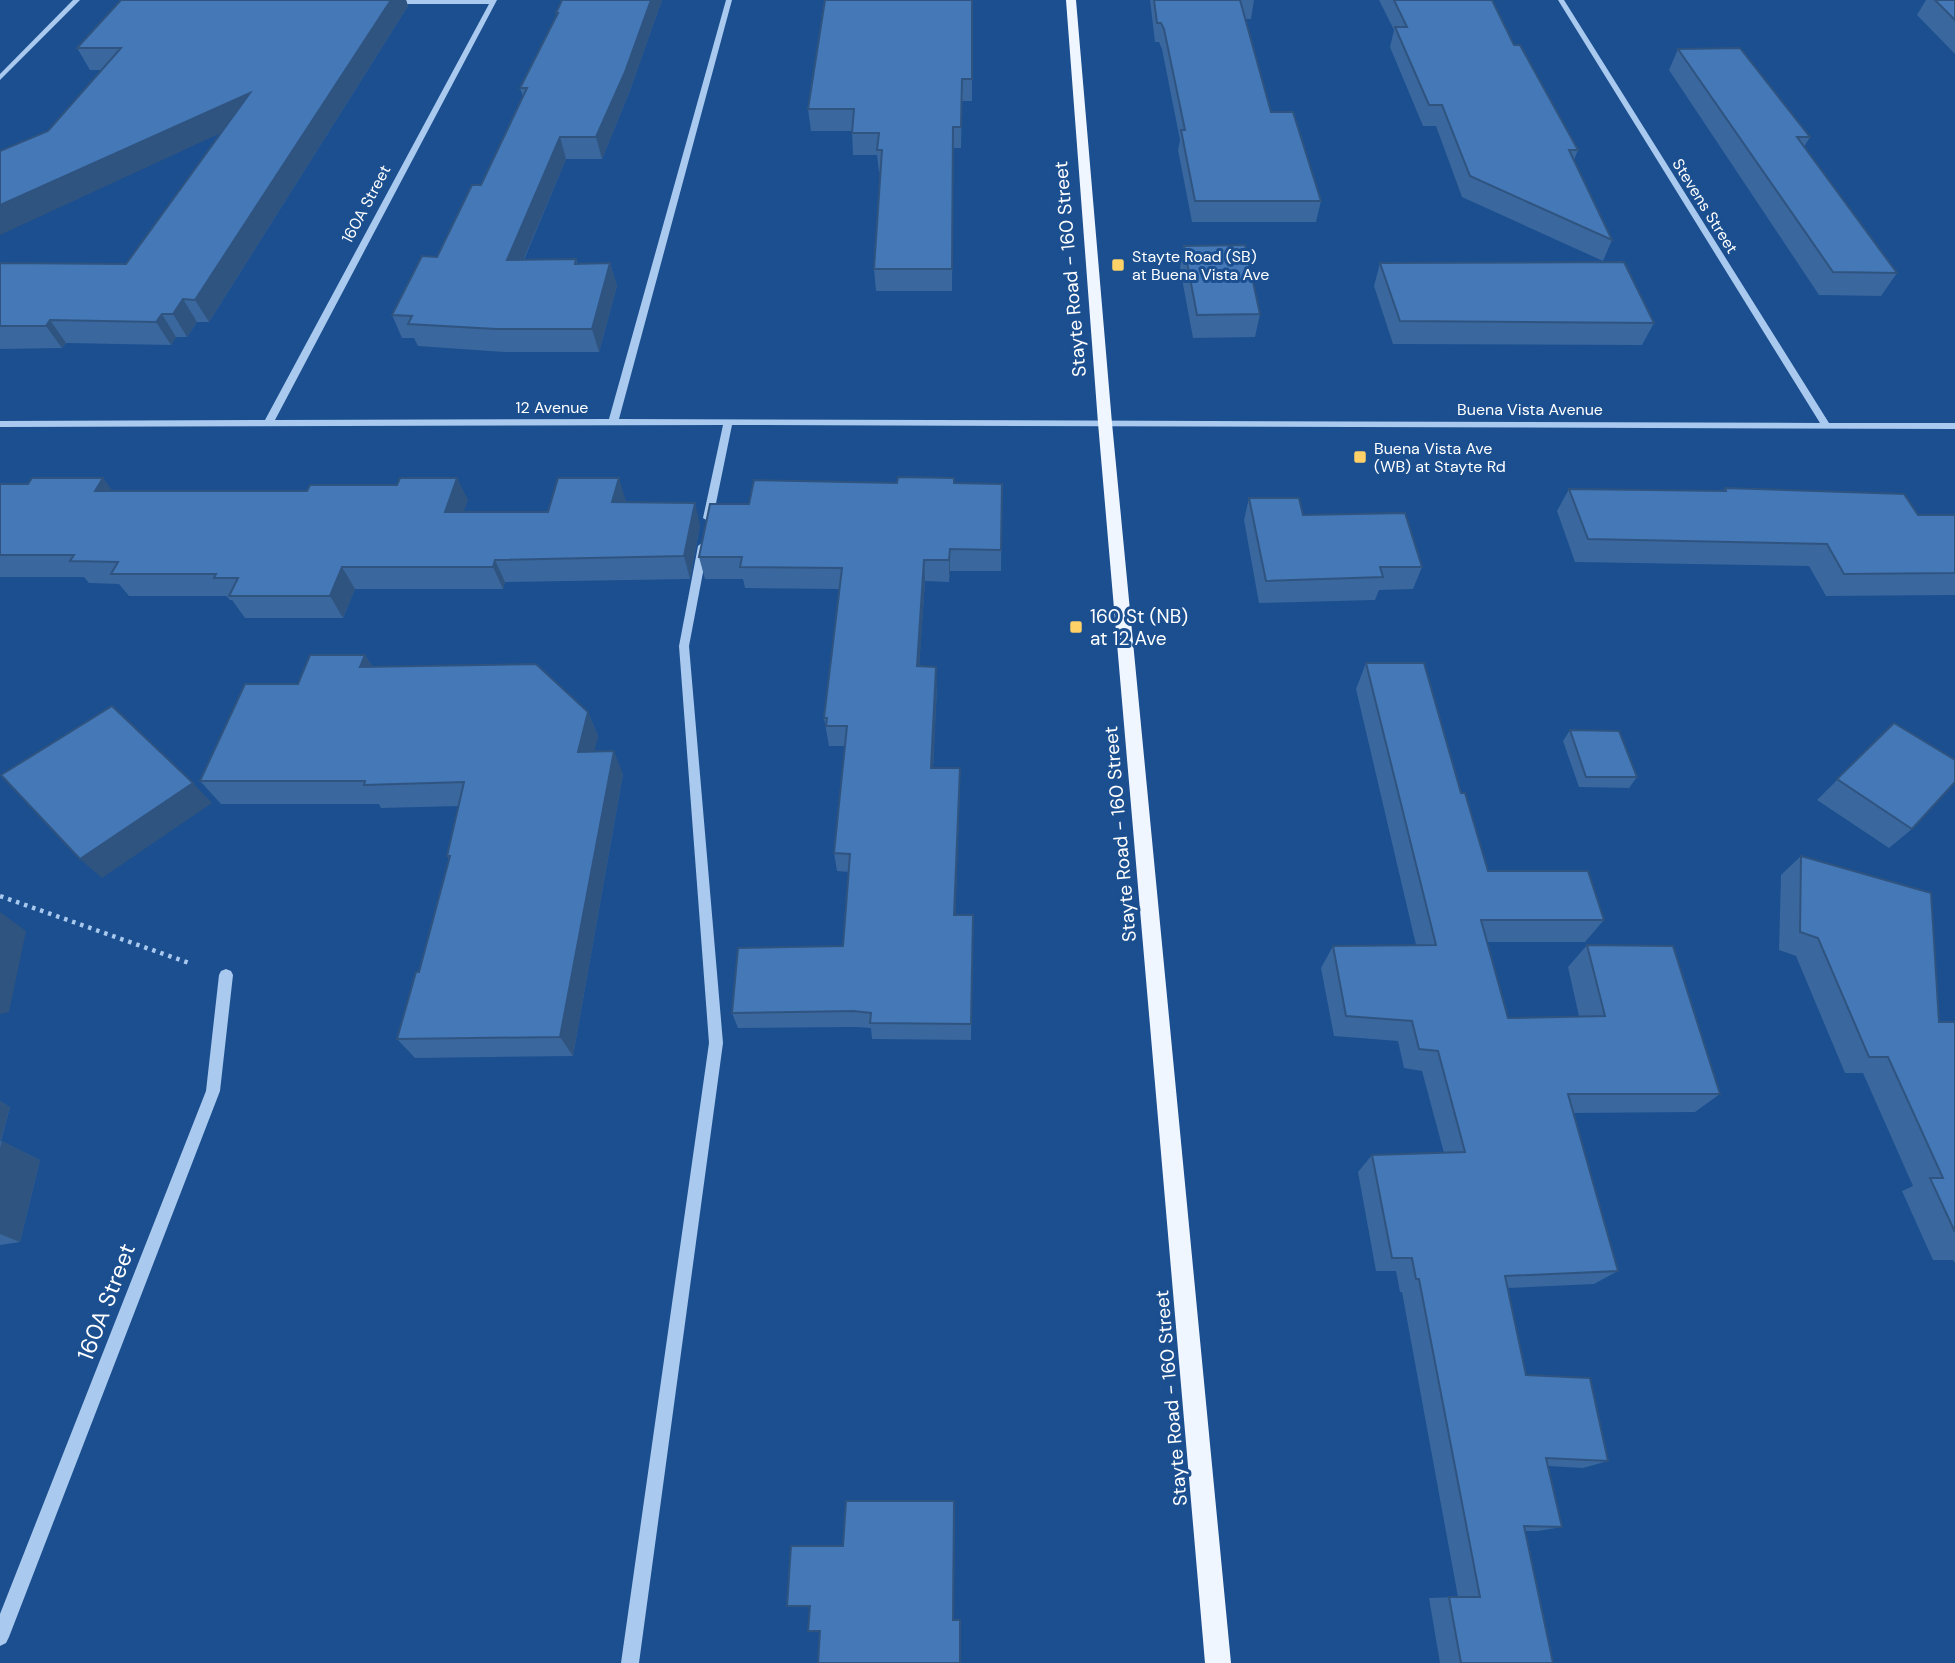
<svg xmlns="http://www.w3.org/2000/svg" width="1955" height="1663" viewBox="0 0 1955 1663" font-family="'DM Sans',sans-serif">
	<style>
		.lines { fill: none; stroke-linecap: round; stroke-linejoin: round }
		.path { stroke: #a9c9ee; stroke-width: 4.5; stroke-dasharray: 3.5 5; stroke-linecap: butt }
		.minor { fill: #a9c9ee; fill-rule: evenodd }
		.major { fill: #f0f6ff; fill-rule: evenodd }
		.wall { fill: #3a679d }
		.shaded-wall { fill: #305480 }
		.building { fill: #4478b7; stroke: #305480; stroke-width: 2 }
		.poi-dot { fill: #ffd166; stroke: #1b4f8f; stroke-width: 2.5 }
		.labels { text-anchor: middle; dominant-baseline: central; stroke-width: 6; stroke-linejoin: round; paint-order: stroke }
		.far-street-label { font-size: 16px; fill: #fff; stroke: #1b4f8f }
		.far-poi-label { font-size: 16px; fill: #fff; stroke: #1b4f8f; text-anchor: start }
		.street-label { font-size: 19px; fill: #fff; stroke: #1b4f8f }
		.poi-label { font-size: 19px; fill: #fff; stroke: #1b4f8f; text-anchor: start }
		.near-street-label { font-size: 23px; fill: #fff; stroke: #1b4f8f }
	</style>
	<rect width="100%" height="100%" fill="#1b4f8f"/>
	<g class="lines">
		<polyline class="path" points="0,896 189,963"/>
		<g class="minor">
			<polygon points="73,0 80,0 0,80 0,74"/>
			<polygon points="497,0 275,420 609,419 726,0 732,0 619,419 1820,423 1558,0 1564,0 1829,423 1955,423 1955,429 732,425 713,518 708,521 703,518 723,425 0,427 0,421 265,420 489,4 392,4 389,2 392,0"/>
			<polygon points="703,542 708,546 689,646 723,1043 639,1663 621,1663 709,1043 679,646 698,546"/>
			<polygon points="226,969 231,971 233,975 220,1091 9,1637 6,1643 0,1646 0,1614 206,1091 219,975 221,971"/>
		</g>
		<polygon class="major" points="1066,0 1076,0 1112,423 1231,1663 1205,1663 1098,423"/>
	</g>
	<g class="wall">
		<polygon points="391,0 406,0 408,6 209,322 197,322 187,337 176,337 171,345 66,343 62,348 0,349 0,263 126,264 221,133 48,131 102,70 90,70 77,48"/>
		<polygon points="562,0 662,0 629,93 602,159 566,159 524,260 576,259 578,264 610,263 617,286 599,352 504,352 418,346 414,338 402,338 392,315 437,257 481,185 523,97 520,88 557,16 556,13"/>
		<polygon points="972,0 972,101 962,101 961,148 953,148 952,291 876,291 874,269 880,172 879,172 877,155 853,155 852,131 811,131 808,109"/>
		<polygon points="1150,0 1254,0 1251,19 1245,19 1271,112 1321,201 1316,222 1192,222 1178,150 1180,140 1162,49 1159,42 1155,42"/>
		<polygon points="1379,0 1492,0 1514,45 1578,150 1574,160 1612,240 1603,261 1462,197 1436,126 1423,126 1390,47 1394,30"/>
		<polygon points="1926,0 1955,0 1955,54 1917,15"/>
		<polygon points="1678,49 1810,137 1804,147 1897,273 1881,296 1819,295 1669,70"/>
		<polygon points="1184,246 1260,314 1255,337 1193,338 1180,268"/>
		<polygon points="1380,263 1654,323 1642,345 1393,344 1374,286"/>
		<polygon points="103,478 112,491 468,500 463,512 548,512 619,478 625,502 700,525 690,579 505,582 503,589 355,589 343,618 245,618 232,600 230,600 226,596 129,596 119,584 89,583 84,577 0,577 0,484 28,484"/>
		<polygon points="897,483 1002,484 1001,571 950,571 949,582 925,581 919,666 937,687 933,768 960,768 960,788 955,915 973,915 971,1040 872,1039 871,1028 856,1027 738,1028 732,1013 843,946 849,872 837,871 834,853 845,746 829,746 824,718 839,589 745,588 743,579 705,579 699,557 749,504"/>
		<polygon points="1725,488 1918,515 1955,515 1955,595 1826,596 1809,566 1575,562 1557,511 1569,489 1723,491"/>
		<polygon points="1249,498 1303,515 1422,567 1413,589 1379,590 1375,600 1259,603 1244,520"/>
		<polygon points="365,655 372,666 588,712 598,736 594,751 623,774 573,1056 415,1058 397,1039 419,972 449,859 447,856 459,806 381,808 379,804 221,804 200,781"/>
		<polygon points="1366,663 1461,793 1488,871 1604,920 1585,942 1487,942 1508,1018 1579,1016 1568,967 1587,945 1720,1094 1695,1112 1573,1113 1618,1271 1594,1284 1507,1288 1526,1375 1608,1461 1583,1468 1548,1466 1562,1527 1538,1531 1525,1531 1553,1663 1440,1663 1429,1598 1458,1597 1402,1292 1400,1292 1396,1271 1376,1271 1358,1172 1372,1155 1444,1153 1422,1071 1404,1068 1398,1041 1334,1036 1321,968 1333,946 1416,945 1356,689"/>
		<polygon points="1894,723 1912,829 1889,848 1817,800"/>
		<polygon points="1570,730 1637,777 1629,788 1579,787 1563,741"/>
		<polygon points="1801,856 1939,1022 1955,1022 1955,1263 1953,1260 1933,1260 1902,1191 1913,1186 1863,1073 1845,1073 1796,956 1779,950 1781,875"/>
		<polygon points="0,1101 10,1107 1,1141 40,1160 20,1242 0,1245"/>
	</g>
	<g class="shaded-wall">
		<polygon points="391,0 406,0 408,6 209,322 195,300"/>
		<polygon points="651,0 662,0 629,93 602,159 596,137"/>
		<polygon points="250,93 260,115 0,235 0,205"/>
		<polygon points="560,137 566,159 514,282 507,260"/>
		<polygon points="610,263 617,286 599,352 592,329"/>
		<polygon points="183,299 197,322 187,337 173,314"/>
		<polygon points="162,314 176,337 171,345 156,322"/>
		<polygon points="50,320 66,343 62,348 46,326"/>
		<polygon points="103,478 120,501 95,491"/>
		<polygon points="457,478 468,500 455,535 445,512"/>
		<polygon points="619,478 626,501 619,524 612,502"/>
		<polygon points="695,503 700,525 690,579 684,556"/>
		<polygon points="950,549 950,571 949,582 949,560"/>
		<polygon points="495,560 505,582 503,589 493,567"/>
		<polygon points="924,560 925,581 918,686 917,666"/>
		<polygon points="342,567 355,589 343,618 330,596"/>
		<polygon points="365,655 380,679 360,667"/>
		<polygon points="936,667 937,687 932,787 931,768"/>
		<polygon points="588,712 598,736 589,775 578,752"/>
		<polygon points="614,751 623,774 573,1056 560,1037"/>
		<polygon points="960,768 960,788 955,932 954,915"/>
		<polygon points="193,783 212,803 102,878 80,859"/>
		<polygon points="0,912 26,931 9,1012 0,1014"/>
		<polygon points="0,1101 10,1107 0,1143"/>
		<polygon points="2,1141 40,1160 20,1242 0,1234 0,1148"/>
		<polygon points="954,1501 955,1506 954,1621 953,1620"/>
	</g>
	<g class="building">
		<polygon points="121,0 391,0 195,300 183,299 173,314 162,314 156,322 50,320 46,326 0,326 0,263 126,264 250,93 0,205 0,151 48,131 121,48 77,48"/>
		<polygon points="562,0 651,0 625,72 596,137 560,137 507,260 576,259 575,264 610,263 592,329 496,329 408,324 412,316 392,315 422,256 437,257 472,185 481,185 527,88 520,88 558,13 556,13"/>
		<polygon points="825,0 972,0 972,79 962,79 961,127 953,127 952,269 874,269 882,150 877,150 879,133 852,133 854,109 808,109"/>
		<polygon points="1154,0 1240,0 1271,112 1293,112 1321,201 1195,201 1181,130 1185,130 1164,29 1161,23 1157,23"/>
		<polygon points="1394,0 1492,0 1514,45 1520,45 1578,150 1569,150 1612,240 1470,176 1442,105 1429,105 1395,27 1407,27"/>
		<polygon points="1935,0 1955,0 1955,20"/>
		<polygon points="1740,48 1810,137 1797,137 1897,273 1833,272 1678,49"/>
		<polygon points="1245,245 1260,314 1197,315 1184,246"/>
		<polygon points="1624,262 1654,323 1400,321 1380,263"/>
		<polygon points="898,477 954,478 954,483 1002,484 1001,550 950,549 949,560 924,560 917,666 936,667 931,768 960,768 954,915 973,915 971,1024 870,1023 871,1013 853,1011 732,1013 738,948 843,946 850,854 834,853 847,726 826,726 827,718 824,718 842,568 740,567 742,557 699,557 710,504 749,504 754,480 897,483"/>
		<polygon points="32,478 103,478 95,491 307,491 310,485 397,485 400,478 457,478 445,512 548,512 558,478 619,478 612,502 695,503 684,556 495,560 493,567 342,567 330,596 229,596 238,578 214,578 216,574 111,574 118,562 70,561 74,555 0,555 0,484 28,484"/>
		<polygon points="1725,488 1904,494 1918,515 1955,515 1955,573 1844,574 1827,544 1588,539 1569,489 1726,491"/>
		<polygon points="1249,498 1299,498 1303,515 1405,513 1422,567 1380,567 1383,577 1266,581"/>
		<polygon points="310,655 365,655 360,667 536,664 588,712 578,752 614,751 560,1037 397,1039 416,972 419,972 450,856 447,856 464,782 364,785 365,781 200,781 245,684 298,684"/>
		<polygon points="1366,663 1424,663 1461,793 1465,793 1488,871 1588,871 1604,920 1481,920 1508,1018 1605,1016 1587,945 1673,946 1720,1094 1568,1094 1618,1271 1505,1276 1526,1375 1590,1378 1608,1461 1546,1458 1562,1527 1524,1526 1553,1663 1461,1663 1449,1597 1480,1597 1419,1279 1416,1279 1412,1258 1392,1258 1372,1155 1465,1152 1438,1051 1419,1049 1412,1021 1346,1016 1333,946 1436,945"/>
		<polygon points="112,706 193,783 80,859 1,775"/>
		<polygon points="1894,723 1955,760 1955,782 1912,829 1837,779"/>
		<polygon points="1570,730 1619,731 1637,777 1586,777"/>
		<polygon points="1801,856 1931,893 1939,1022 1955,1022 1955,1232 1930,1178 1943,1178 1888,1057 1869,1057 1818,938 1800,932"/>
		<polygon points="846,1501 954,1501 953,1620 960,1620 960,1663 818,1663 820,1631 808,1631 810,1606 787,1606 791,1546 843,1546"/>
	</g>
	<g class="poi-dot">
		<rect x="1111" y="258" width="14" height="14" rx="3.5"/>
		<rect x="1353" y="450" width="14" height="14" rx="3.5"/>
		<rect x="1069" y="620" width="14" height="14" rx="3.5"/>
	</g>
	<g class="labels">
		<g class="far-street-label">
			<text transform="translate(366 204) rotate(-62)">160A Street</text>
			<text transform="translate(1705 206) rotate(58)">Stevens Street</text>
			<text x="552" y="407">12 Avenue</text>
			<text x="1530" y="409">Buena Vista Avenue</text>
		</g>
		<g class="far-poi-label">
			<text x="1132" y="256">Stayte Road (SB)<tspan x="1132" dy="18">at Buena Vista Ave</tspan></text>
			<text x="1374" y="448">Buena Vista Ave<tspan x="1374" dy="18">(WB) at Stayte Rd</tspan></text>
		</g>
		<g class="street-label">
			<text transform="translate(1070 269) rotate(-95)">Stayte Road - 160 Street</text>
			<text transform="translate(1120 834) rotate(-95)">Stayte Road - 160 Street</text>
			<text transform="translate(1171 1398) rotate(-95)">Stayte Road - 160 Street</text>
		</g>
		<g class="poi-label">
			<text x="1090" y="616">160 St (NB)<tspan x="1090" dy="22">at 12 Ave</tspan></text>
		</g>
		<g class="near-street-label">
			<text transform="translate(106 1302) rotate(-69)">160A Street</text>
		</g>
	</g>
</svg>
